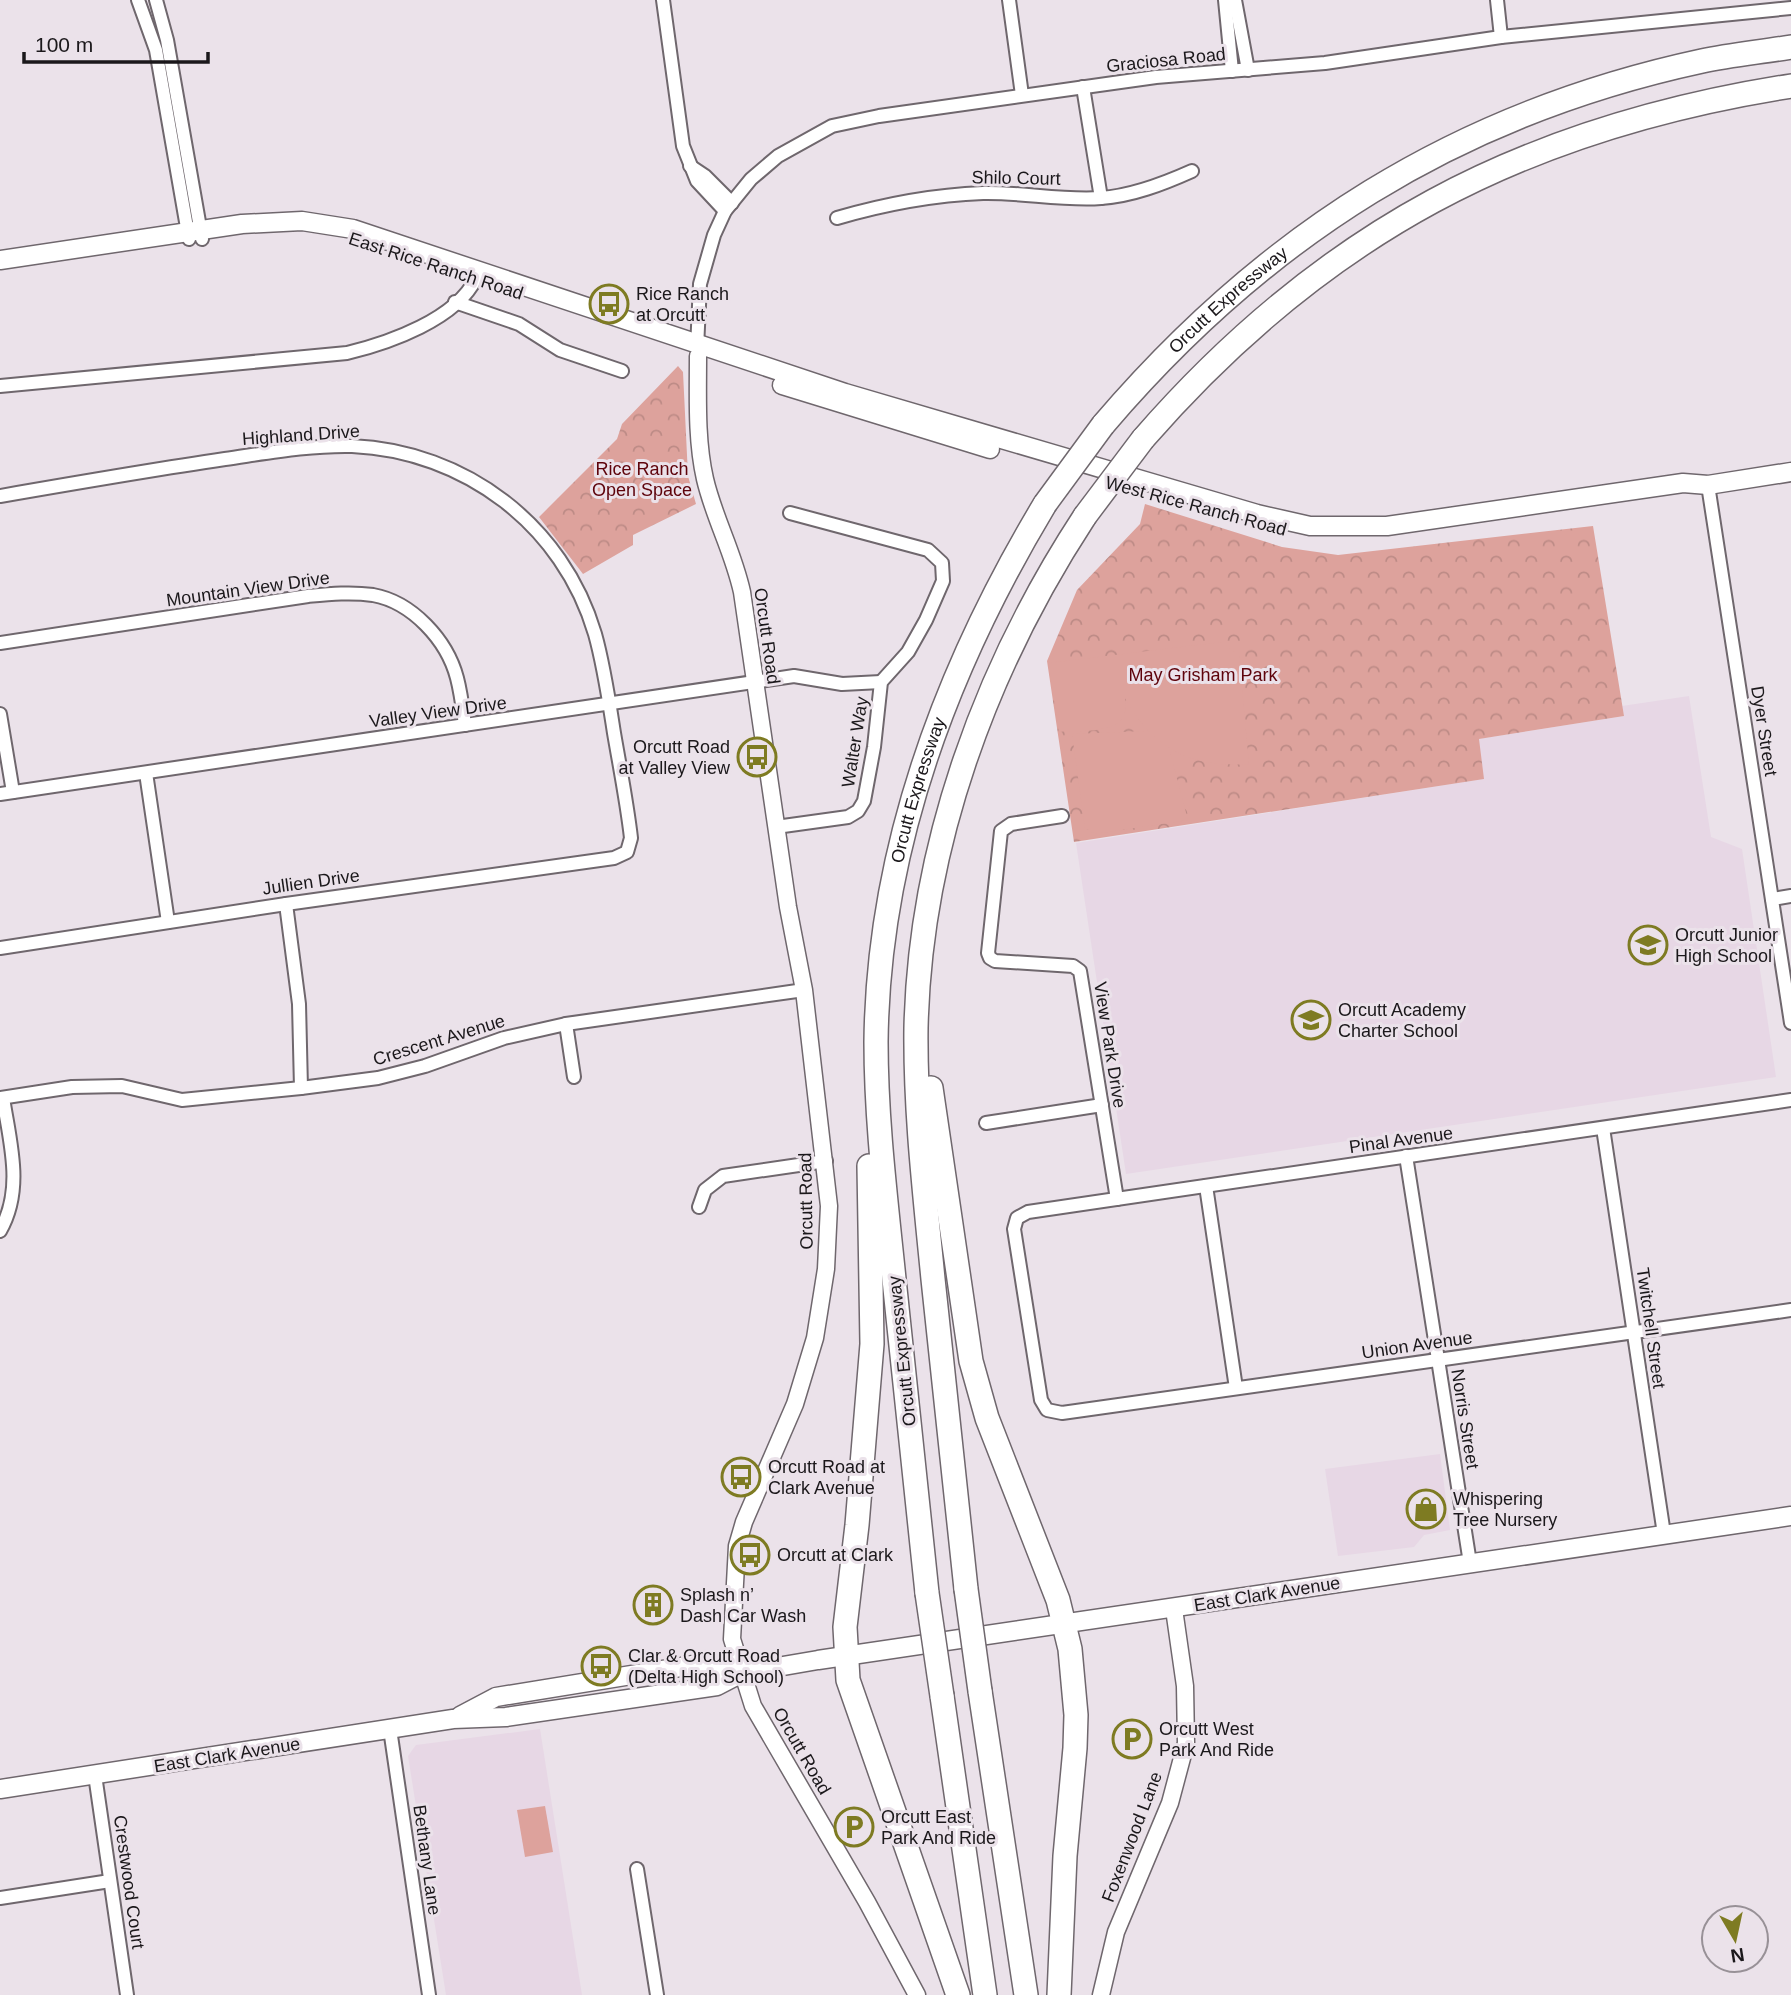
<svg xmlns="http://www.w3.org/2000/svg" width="1791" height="1995" viewBox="0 0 1791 1995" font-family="Helvetica,sans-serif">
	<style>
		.built { fill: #e7d7e5 }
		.park { fill: url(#park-crowns) }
		.pitch { fill: #dda29c }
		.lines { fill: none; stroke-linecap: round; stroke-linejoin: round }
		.minor-casing { stroke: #6f676d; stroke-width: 16 }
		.tertiary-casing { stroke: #6f676d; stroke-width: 19 }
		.secondary-casing { stroke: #6f676d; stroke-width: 21 }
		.motorway-casing { stroke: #6f676d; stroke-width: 26 }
		.minor { stroke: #fff; stroke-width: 12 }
		.tertiary { stroke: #fff; stroke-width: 16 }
		.secondary { stroke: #fff; stroke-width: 18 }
		.motorway { stroke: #fff; stroke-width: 23 }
		.motorway-bridge-casing { stroke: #6f676d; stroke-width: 26; stroke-linecap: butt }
		.motorway-bridge { stroke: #fff; stroke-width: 23 }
		.labels { text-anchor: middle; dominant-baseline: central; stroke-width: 6; stroke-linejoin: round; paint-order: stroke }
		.street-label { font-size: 18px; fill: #1b181b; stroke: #ebe2ea }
		.poi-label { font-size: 18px; fill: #1b181b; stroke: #ebe2ea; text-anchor: start }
		.park-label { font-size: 18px; fill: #5e030b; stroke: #ebe2ea }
	</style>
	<defs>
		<pattern id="park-crowns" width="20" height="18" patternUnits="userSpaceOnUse" patternTransform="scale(1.75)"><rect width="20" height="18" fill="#dda29c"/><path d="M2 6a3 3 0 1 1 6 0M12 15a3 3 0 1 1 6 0" fill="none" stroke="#bd8b86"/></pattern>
	</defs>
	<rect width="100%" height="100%" fill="#ebe2ea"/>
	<g class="built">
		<polygon points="1689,696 1711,837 1742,849 1776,1077 1126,1174 1076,843 1483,779 1478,739 1624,716 1622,706"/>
		<polygon points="1440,1454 1450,1530 1424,1535 1414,1547 1338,1556 1325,1469"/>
		<polygon points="540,1729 582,1995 446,1995 408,1756 416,1745"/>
	</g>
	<g class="park">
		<polygon points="678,366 683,372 688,476 696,504 633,535 633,545 583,574 539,517 617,439 622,424"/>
		<polygon points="1145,504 1282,547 1338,555 1593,526 1624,716 1479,739 1484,779 1074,842 1047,661 1077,590 1140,524"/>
	</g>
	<g class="pitch">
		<path d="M 1222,642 L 1239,655 L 1249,764 C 1191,768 1153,749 1125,698 C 1133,736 1085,730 1059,732 L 1048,663 Z"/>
		<polygon points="1144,731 1170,752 1188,820 1095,834 1085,828 1072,734"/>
		<polygon points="545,1806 553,1852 525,1857 517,1810"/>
	</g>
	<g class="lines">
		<defs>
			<g id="minor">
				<polyline points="138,0 156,50 189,239"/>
				<polyline points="156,0 167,40 202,239"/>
				<polyline points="663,0 683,146 697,181 725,211"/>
				<polyline points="1009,0 1022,95"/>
				<polyline points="1225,0 1232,71"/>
				<polyline points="1235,0 1248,70"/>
				<polyline points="1497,0 1501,37"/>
				<polyline points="1083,87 1101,198"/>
				<polyline points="690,166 705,176 732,203"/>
				<path d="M 837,218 C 885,204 933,195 983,193 C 1022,192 1062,201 1101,198 C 1132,196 1163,184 1192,171"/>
				<polyline points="455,302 519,324 560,350 622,371"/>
				<polyline points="697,348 700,284 714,235 725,211 751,179 778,156 832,126 879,116 1156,77 1325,63 1501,37 1791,8"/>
				<path d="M 0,386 L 347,353 C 389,343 457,319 476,278"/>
				<polyline points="1708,485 1791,1023"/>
				<path d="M 0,496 C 75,483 150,470 225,459 C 267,453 310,445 352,446 C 465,451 563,525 595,634 C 604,666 609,701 614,733 C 620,768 627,803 631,838 L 627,852 L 614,858 L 286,904 L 0,948"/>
				<path d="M 0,643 L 308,596 C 330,594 351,592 373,595 C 412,602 447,640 457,678 C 461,693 463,710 465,725"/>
				<polyline points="0,714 13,792"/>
				<polyline points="146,773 168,922"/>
				<polyline points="0,794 794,676 842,684 881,682"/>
				<polyline points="1062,816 1011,824 1001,831 988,953 990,958 995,961 1073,966 1080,971 1117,1199"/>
				<polyline points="776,827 848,817 858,811 864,801 874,747 881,682 908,652 926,620 943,581 942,563 928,550 790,513"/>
				<polyline points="1772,899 1791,896"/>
				<polyline points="286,904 299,1004 301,1088"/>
				<polyline points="566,1024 574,1077"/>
				<polyline points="0,1098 72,1087 122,1086 182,1100 301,1088 378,1078 425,1066 504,1038 566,1024 804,990"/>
				<polyline points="1791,1100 1028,1212 1017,1218 1014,1229 1041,1400 1047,1410 1062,1413 1791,1310"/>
				<polyline points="986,1123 1102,1105"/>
				<polyline points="1603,1128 1664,1534"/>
				<polyline points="1406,1156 1470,1563"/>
				<polyline points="1206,1186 1236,1388"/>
				<polyline points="699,1207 705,1190 723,1176 826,1161"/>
				<path d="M 0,1231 C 24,1189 10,1143 3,1098"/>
				<polyline points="390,1729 429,1995"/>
				<polyline points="95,1775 127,1995"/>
				<polyline points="637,1869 657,1995"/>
				<polyline points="0,1898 110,1881"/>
			</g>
			<g id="tertiary">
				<path d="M 698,356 C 698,396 696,440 705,479 C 714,518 733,551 742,592 L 788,907 L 804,990 L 829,1206 L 826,1269 L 815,1338 L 795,1404 L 744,1522 L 737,1546 L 732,1639 L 753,1706 L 867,1902 L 917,1995"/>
				<polyline points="1101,1995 1116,1932 1170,1803 1186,1743 1185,1686 1174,1609"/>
			</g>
			<g id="secondary">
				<polyline points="0,260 242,224 302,221 353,229 845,393 1257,514 1310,526 1387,526 1683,483 1708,485 1791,472"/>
				<polyline points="782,385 990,449"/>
				<polyline points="460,1716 496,1697 705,1663 742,1673"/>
				<polyline points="0,1789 453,1719 506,1717 717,1686 742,1673 818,1660 1791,1516"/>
			</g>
			<g id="motorway">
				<path id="s1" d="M 1103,425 C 1265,235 1456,114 1702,61 C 1731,55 1761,52 1791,47"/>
				<path d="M 1143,439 C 1322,233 1522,128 1791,86"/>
				<polyline points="931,1088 971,1361 987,1418 1058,1600 1070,1649 1076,1715 1075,1748 1065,1856 1059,1995"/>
				<polyline points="869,1166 872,1344 857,1525 845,1627 848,1680 958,1995"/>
				<path d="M 966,1589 C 955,1486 944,1382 933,1279 C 925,1196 915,1112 916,1028 C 920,846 986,667 1085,516"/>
				<path id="s2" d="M 927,1593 C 916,1488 905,1384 894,1279 C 886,1200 876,1121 876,1042 C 878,850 947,667 1045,504"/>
				<polyline points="980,1691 1026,1995"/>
				<polyline points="942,1696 985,1995"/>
			</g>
		</defs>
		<use href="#minor" class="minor-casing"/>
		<use href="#tertiary" class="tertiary-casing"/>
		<use href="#secondary" class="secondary-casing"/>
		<use href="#motorway" class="motorway-casing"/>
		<use href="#minor" class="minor"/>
		<use href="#tertiary" class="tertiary"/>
		<use href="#secondary" class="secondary"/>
		<use href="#motorway" class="motorway"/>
		<defs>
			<g id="motorway-bridge">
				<polyline points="1045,504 1103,425"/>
				<polyline points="1085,516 1143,439"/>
				<polyline points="966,1589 980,1691"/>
				<polyline points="927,1593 942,1696"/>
			</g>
		</defs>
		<use href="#motorway-bridge" class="motorway-bridge-casing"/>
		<use href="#motorway-bridge" class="motorway-bridge"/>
	</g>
	<defs>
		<symbol id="bus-ring" viewBox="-11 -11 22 22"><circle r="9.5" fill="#ebe2ea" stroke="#7e7b22" stroke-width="1.5"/><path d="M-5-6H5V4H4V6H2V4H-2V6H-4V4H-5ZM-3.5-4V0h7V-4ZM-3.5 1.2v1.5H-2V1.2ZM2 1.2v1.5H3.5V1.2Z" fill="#7e7b22"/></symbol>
		<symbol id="school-ring" viewBox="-11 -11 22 22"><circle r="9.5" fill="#ebe2ea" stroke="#7e7b22" stroke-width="1.5"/><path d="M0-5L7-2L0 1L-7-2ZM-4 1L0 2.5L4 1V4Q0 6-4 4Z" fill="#7e7b22"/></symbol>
		<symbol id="shop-ring" viewBox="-11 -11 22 22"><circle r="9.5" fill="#ebe2ea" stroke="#7e7b22" stroke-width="1.5"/><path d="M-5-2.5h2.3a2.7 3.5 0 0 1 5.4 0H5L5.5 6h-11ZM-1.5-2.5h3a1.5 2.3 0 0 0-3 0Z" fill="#7e7b22"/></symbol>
		<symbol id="building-ring" viewBox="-11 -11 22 22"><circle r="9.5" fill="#ebe2ea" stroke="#7e7b22" stroke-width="1.5"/><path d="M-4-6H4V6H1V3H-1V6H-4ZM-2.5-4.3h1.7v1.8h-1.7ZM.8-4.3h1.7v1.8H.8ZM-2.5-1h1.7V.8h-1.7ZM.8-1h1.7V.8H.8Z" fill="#7e7b22"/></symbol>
		<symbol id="parking-ring" viewBox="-11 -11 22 22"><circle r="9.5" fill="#ebe2ea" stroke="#7e7b22" stroke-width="1.5"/><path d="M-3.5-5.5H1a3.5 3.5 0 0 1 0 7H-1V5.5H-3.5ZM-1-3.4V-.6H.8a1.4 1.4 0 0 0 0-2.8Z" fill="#7e7b22"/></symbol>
	</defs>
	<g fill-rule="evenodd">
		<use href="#bus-ring" x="587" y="282" width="44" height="44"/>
		<use href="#bus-ring" x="735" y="735" width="44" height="44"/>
		<use href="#school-ring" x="1626" y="923" width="44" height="44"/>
		<use href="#school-ring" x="1289" y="998" width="44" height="44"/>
		<use href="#bus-ring" x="719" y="1455" width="44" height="44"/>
		<use href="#shop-ring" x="1404" y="1487" width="44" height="44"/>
		<use href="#bus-ring" x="728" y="1533" width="44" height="44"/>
		<use href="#building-ring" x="631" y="1583" width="44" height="44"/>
		<use href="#bus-ring" x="579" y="1644" width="44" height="44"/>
		<use href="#parking-ring" x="1110" y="1717" width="44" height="44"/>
		<use href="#parking-ring" x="832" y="1805" width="44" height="44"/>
	</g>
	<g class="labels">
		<g class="street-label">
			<text transform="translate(1166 60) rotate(-6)">Graciosa Road</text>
			<text transform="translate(1016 178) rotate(1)">Shilo Court</text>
			<text transform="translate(436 266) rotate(18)">East Rice Ranch Road</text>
			<text stroke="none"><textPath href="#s1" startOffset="177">Orcutt Expressway</textPath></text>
			<text transform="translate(301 435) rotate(-4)">Highland Drive</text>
			<text transform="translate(1196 506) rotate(15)">West Rice Ranch Road</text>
			<text transform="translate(248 589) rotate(-8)">Mountain View Drive</text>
			<text transform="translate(767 636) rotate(82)">Orcutt Road</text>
			<text transform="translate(438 712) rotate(-8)">Valley View Drive</text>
			<text transform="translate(1764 731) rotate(81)">Dyer Street</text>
			<text transform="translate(855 742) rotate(-81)">Walter Way</text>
			<text stroke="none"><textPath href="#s2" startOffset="810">Orcutt Expressway</textPath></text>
			<text transform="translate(311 882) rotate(-8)">Jullien Drive</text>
			<text transform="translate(439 1040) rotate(-17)">Crescent Avenue</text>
			<text transform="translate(1110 1045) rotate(81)">View Park Drive</text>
			<text transform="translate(1401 1140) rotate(-8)">Pinal Avenue</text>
			<text transform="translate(806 1201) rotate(-91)">Orcutt Road</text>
			<text transform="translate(1651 1328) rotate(82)">Twitchell Street</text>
			<text transform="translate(1417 1345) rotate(-8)">Union Avenue</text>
			<text transform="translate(902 1351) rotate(-96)">Orcutt Expressway</text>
			<text transform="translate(1465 1419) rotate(81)">Norris Street</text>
			<text transform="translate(1267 1594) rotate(-9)">East Clark Avenue</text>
			<text transform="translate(802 1751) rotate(60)">Orcutt Road</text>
			<text transform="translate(227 1755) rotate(-9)">East Clark Avenue</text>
			<text transform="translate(1132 1837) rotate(-69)">Foxenwood Lane</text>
			<text transform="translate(427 1860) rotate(82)">Bethany Lane</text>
			<text transform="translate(129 1882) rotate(82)">Crestwood Court</text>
		</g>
		<g class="poi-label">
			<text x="636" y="294">Rice Ranch<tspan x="636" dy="21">at Orcutt</tspan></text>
			<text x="730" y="747" text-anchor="end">Orcutt Road<tspan x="730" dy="21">at Valley View</tspan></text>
			<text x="1675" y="935">Orcutt Junior<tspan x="1675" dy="21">High School</tspan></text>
			<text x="1338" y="1010">Orcutt Academy<tspan x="1338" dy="21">Charter School</tspan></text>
			<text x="768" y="1467">Orcutt Road at<tspan x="768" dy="21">Clark Avenue</tspan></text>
			<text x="1453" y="1499">Whispering<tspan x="1453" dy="21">Tree Nursery</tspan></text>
			<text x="777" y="1555">Orcutt at Clark</text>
			<text x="680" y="1595">Splash n’<tspan x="680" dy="21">Dash Car Wash</tspan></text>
			<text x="628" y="1656">Clar &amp; Orcutt Road<tspan x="628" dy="21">(Delta High School)</tspan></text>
			<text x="1159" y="1729">Orcutt West<tspan x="1159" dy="21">Park And Ride</tspan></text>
			<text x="881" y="1817">Orcutt East<tspan x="881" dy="21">Park And Ride</tspan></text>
		</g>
		<g class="park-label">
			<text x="642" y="469">Rice Ranch<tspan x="642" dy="21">Open Space</tspan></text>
			<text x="1203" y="675">May Grisham Park</text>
		</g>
	</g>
	<g transform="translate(1735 1939) rotate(171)"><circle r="33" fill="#ebe2ea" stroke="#989197" stroke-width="2"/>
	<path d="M0-5L12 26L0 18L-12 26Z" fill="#7e7b22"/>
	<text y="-10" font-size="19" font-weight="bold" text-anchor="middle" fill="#1b181b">N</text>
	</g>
	<path d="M24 52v10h184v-10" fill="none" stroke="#1b181b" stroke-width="3.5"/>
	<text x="35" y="52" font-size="21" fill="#1b181b" stroke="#ebe2ea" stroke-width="5" paint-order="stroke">100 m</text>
</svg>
